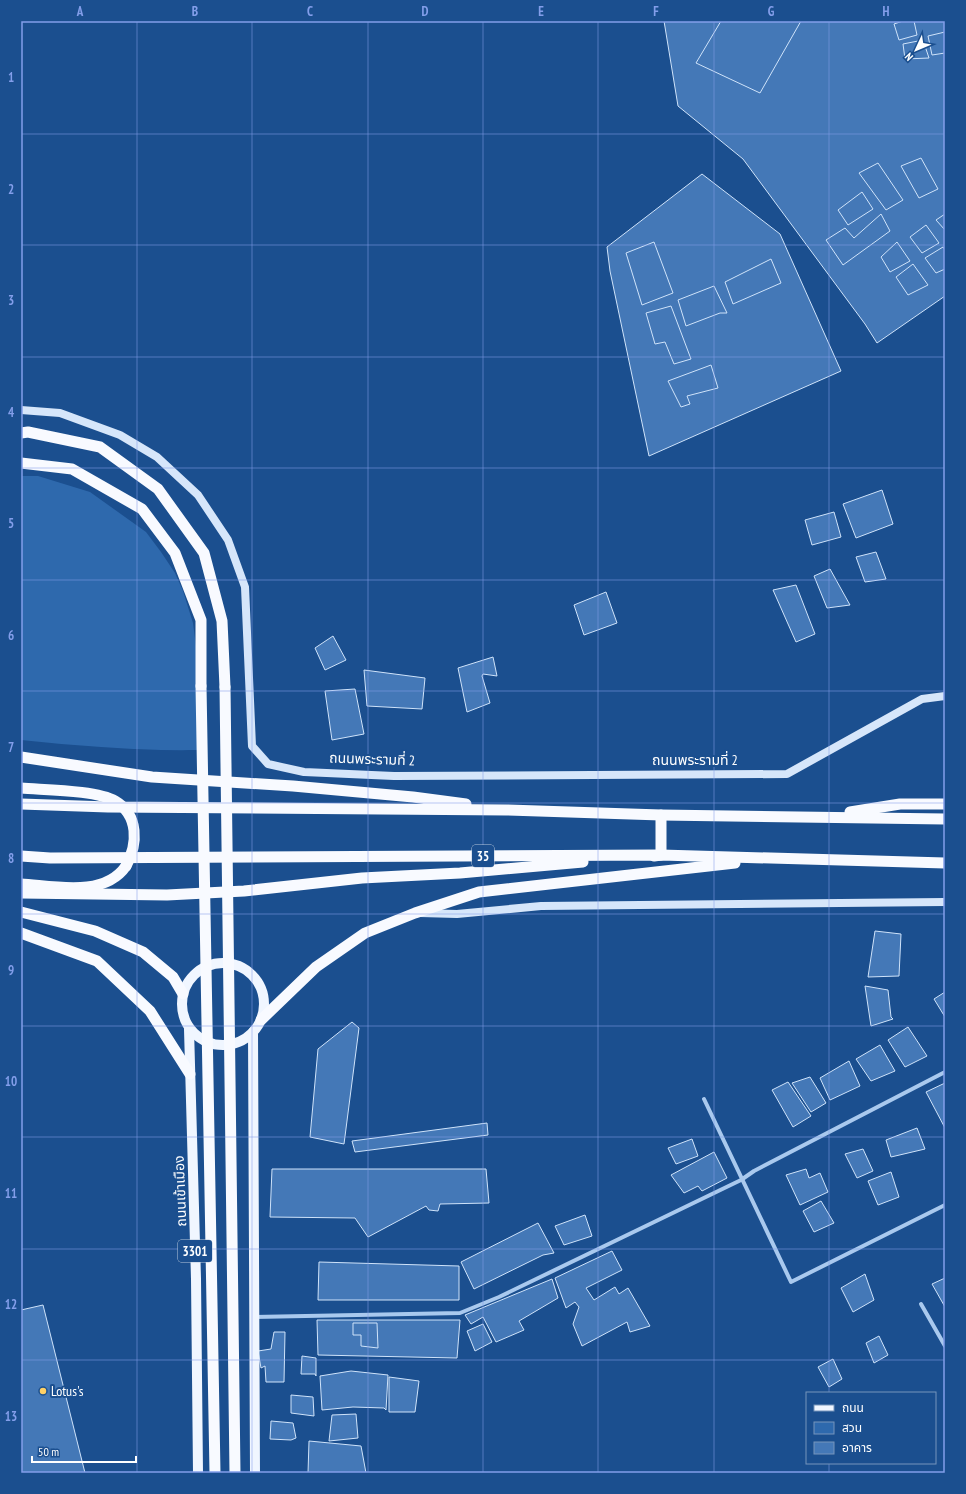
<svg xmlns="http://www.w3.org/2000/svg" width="966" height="1494" viewBox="0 0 966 1494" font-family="'PT Sans Narrow','Noto Sans Thai',sans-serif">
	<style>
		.green { fill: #2e69ad }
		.building { fill: #4478b7; stroke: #cfe3fa }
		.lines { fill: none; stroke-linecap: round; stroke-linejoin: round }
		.minor { stroke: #a9c9ee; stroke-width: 4 }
		.secondary { stroke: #d6e6fa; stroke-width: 8 }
		.primary { stroke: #f0f6ff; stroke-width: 10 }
		.trunk { stroke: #f8faff; stroke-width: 11 }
		.trunk-bridge { stroke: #f8faff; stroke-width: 11 }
		.grid { fill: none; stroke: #839eea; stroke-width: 1; stroke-opacity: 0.55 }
		.poi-dot { fill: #ffd166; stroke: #1b4f8f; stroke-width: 1.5 }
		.labels { text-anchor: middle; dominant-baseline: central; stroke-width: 4; stroke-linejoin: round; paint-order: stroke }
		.shield { fill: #1b4f8f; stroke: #bbcadd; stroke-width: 1 }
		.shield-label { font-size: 13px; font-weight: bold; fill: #fff }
		.street-label { font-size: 14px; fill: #fff; stroke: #1b4f8f }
		.poi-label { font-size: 14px; fill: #fff; stroke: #1b4f8f; text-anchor: start }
		.neatline { fill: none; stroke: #839eea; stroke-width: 1.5 }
		.grid-label { font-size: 13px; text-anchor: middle; font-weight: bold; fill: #839eea }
	</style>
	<rect width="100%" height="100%" fill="#1b4f8f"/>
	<path class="green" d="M 21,476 L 38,476 L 90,492 L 146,532 L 161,552 L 175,573 L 183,591 L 193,623 L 196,646 L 197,750 C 137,751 80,746 21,740 Z"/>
	<g class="building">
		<polygon points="664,21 945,21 945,296 877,343 865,324 743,159 678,106"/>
		<polygon points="721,21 801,21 760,93 696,63"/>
		<polygon points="903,21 914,21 917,35 899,40 894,24"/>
		<polygon points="945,32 945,53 932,55 928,36"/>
		<polygon points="923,40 929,58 905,59 903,44"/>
		<polygon points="921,158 938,189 919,198 901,166"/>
		<polygon points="878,163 903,200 886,210 859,173"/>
		<polygon points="702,174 780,234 841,371 649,456 610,271 607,247"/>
		<polygon points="862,192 873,209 848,225 838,210"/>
		<polygon points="881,214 890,231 843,265 826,240 845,228 854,238"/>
		<polygon points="945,214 945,230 936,220"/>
		<polygon points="926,225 939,243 922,253 910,237"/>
		<polygon points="654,242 673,293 642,305 626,253"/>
		<polygon points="897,242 910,261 890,272 881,257"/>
		<polygon points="943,247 945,250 945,269 936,273 925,258"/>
		<polygon points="771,259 781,283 733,304 725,282"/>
		<polygon points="913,264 928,285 908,295 896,277"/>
		<polygon points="714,286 727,313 720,313 686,326 678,300"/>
		<polygon points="671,306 691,359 674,364 665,342 655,344 646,313"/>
		<polygon points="711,365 718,388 687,396 690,404 681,407 668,381"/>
		<polygon points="882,490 893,524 856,538 843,504"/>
		<polygon points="834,512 841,537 812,545 805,520"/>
		<polygon points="876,552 886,579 865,582 856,557"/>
		<polygon points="830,569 850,605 827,608 814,576"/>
		<polygon points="796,585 815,634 796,642 773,590"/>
		<polygon points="606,592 617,623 584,635 574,605"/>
		<polygon points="333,636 346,660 325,670 315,648"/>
		<polygon points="493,657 497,676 483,674 482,676 490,703 467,712 458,668"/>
		<polygon points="364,670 425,678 422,709 367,706"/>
		<polygon points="355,689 364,734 332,740 325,691"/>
		<polygon points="875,931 901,934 899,976 868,977"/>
		<polygon points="865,986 888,990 891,1017 893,1019 871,1026"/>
		<polygon points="945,992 945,1017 934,999"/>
		<polygon points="352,1022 359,1028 344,1144 310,1137 318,1049"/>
		<polygon points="908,1027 927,1056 905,1067 888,1040"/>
		<polygon points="880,1045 895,1071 871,1081 856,1059"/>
		<polygon points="849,1061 860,1086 830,1100 820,1078"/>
		<polygon points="810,1077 826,1103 811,1112 792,1083"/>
		<polygon points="788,1082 811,1116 793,1127 772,1090"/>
		<polygon points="945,1083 945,1128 926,1092"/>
		<polygon points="487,1123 488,1135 355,1152 352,1141"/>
		<polygon points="917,1128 925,1149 891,1157 886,1140"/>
		<polygon points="692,1139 698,1156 676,1164 668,1148"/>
		<polygon points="863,1149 873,1171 857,1178 845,1154"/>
		<polygon points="714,1152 727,1178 702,1191 698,1186 684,1193 671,1175"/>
		<polygon points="272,1169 486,1169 489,1203 440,1204 438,1211 429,1210 426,1206 368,1237 355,1218 270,1217"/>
		<polygon points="806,1169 809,1178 820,1173 828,1192 800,1205 786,1175"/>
		<polygon points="891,1172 899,1197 878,1205 868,1181"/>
		<polygon points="821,1201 834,1223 814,1232 803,1211"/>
		<polygon points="585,1215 592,1236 564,1245 555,1226"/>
		<polygon points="538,1223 554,1253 543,1255 474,1289 461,1262"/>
		<polygon points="612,1251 622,1270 586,1288 594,1300 615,1287 619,1294 628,1288 650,1326 630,1332 627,1322 582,1346 573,1324 579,1307 575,1302 566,1308 555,1278"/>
		<polygon points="319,1262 459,1266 459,1300 318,1300"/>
		<polygon points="865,1274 874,1300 853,1312 841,1288"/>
		<polygon points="945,1278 945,1307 932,1284"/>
		<polygon points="552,1279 558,1298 519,1321 524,1330 496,1342 483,1317 471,1324 465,1315"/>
		<polygon points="43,1305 85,1473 21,1473 21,1310"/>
		<polygon points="317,1320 460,1320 457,1358 318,1355"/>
		<polygon points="353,1323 377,1323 378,1348 361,1346 361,1335 353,1335"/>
		<polygon points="483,1324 492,1342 475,1351 467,1331"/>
		<polygon points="274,1332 285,1332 284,1382 266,1382 265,1366 261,1368 258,1351 271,1349"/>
		<polygon points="879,1336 888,1355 874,1363 866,1343"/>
		<polygon points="302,1356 316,1358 316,1376 315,1374 301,1374"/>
		<polygon points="833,1359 842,1379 829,1387 818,1367"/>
		<polygon points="351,1371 388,1375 386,1410 384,1408 353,1407 322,1410 320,1376"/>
		<polygon points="389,1377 419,1381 415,1412 389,1412"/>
		<polygon points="291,1395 313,1397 314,1416 291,1413"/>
		<polygon points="356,1414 358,1438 329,1441 332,1415"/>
		<polygon points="271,1421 293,1423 296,1438 291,1440 270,1439"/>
		<polygon points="309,1441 361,1446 366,1473 308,1473"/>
	</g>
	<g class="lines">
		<g class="minor">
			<polyline points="704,1099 791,1282 945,1205"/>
			<polyline points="921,1304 945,1346"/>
			<polyline points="254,1317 460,1313 499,1297 741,1180 754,1171 945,1072"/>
		</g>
		<g class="secondary">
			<polyline points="21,410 60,413 120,435 157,457 198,495 228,540 245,587 252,746 268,764 304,772 394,776 787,774 922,699 945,696"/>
			<polyline points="420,913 457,914 541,906 945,902"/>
		</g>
		<g class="primary">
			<circle cx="223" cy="1004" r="41"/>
			<polyline points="189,1029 196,1279 198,1473"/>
			<polyline points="253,1032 255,1473"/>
		</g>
		<g class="trunk">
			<polyline points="21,433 28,432 100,447 158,489 204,553 222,621 225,687"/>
			<polyline points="21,463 72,469 142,509 175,553 201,620 201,686"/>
			<polyline points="21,757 152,777 293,786 413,797 466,804"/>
			<polyline points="21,804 108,807 507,810 661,815 945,819"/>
			<polyline points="850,812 900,804 945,804"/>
			<polyline points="21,856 50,858 661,855 945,863"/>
			<polyline points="654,856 661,855 661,815"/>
			<path d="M 21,884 C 54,886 104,898 126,866"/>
			<polyline points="21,893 167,895 244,891 362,878 460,873 583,862"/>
			<polyline points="21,912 95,931 143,952 173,977 183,994"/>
			<polyline points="21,933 97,961 150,1011 190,1074"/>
			<polyline points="261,1020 316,967 365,933 415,913 479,892 735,863"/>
		</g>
		<g class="trunk-bridge">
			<polyline points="201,686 215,1473"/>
			<polyline points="225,687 235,1473"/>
			<path d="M 21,788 C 43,790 97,790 115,801 C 139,815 138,844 126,866"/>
		</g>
	</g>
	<path class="grid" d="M 137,21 L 137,1473M 252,21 L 252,1473M 368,21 L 368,1473M 483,21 L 483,1473M 598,21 L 598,1473M 714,21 L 714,1473M 829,21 L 829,1393M 21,134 L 945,134M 21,245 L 945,245M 21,357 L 945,357M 21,468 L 945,468M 21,580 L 945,580M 21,691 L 945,691M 21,803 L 945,803M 21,914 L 945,914M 21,1026 L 945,1026M 21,1137 L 945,1137M 21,1249 L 945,1249M 21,1360 L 945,1360M 829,1463 L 829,1473"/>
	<circle class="poi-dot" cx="43" cy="1391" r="4"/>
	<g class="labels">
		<g class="shield">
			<rect x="472" y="845" width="22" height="22" rx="3"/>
			<rect x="178" y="1240" width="34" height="22" rx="3"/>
		</g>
		<g class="shield-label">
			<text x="483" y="856">35</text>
			<text x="195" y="1251">3301</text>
		</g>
		<g class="street-label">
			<text transform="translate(372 759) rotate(2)">ถนนพระรามที่ 2</text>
			<text x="695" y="760">ถนนพระรามที่ 2</text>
			<text transform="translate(180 1191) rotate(-92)">ถนนเข้าเมือง</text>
		</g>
		<g class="poi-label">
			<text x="51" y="1391">Lotus's</text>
		</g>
	</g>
	<rect width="966" height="1494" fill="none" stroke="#1b4f8f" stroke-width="44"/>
	<rect x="806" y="1392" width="130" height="72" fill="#1b4f8f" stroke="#7695bc"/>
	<rect x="814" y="1405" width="20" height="6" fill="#f0f6ff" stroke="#7695bc"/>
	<text x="842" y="1412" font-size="12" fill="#ffffff">ถนน</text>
	<rect x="814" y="1422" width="20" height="12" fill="#2e69ad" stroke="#7695bc"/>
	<text x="842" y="1432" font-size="12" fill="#ffffff">สวน</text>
	<rect x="814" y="1442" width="20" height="12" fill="#4478b7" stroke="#7695bc"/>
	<text x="842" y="1452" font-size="12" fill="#ffffff">อาคาร</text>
	<g transform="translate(916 50) rotate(226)" stroke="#1b4f8f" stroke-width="3" paint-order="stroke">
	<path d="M0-3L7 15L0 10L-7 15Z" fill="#ffffff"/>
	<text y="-6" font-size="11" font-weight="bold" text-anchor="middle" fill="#ffffff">N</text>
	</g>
	<path d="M32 1456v6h104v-6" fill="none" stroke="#ffffff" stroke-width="2"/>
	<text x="38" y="1456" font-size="12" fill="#ffffff" stroke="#1b4f8f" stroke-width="3" paint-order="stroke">50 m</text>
	<rect x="22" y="22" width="922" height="1450" class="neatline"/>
	<g class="grid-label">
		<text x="80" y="16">A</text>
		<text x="195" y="16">B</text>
		<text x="310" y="16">C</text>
		<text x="425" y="16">D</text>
		<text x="541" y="16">E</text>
		<text x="656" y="16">F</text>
		<text x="771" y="16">G</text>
		<text x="886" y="16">H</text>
		<text x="11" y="82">1</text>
		<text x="11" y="194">2</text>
		<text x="11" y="305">3</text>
		<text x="11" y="417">4</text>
		<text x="11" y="528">5</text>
		<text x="11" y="640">6</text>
		<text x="11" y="752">7</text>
		<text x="11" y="863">8</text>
		<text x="11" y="975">9</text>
		<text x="11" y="1086">10</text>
		<text x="11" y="1198">11</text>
		<text x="11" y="1309">12</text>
		<text x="11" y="1421">13</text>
	</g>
</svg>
